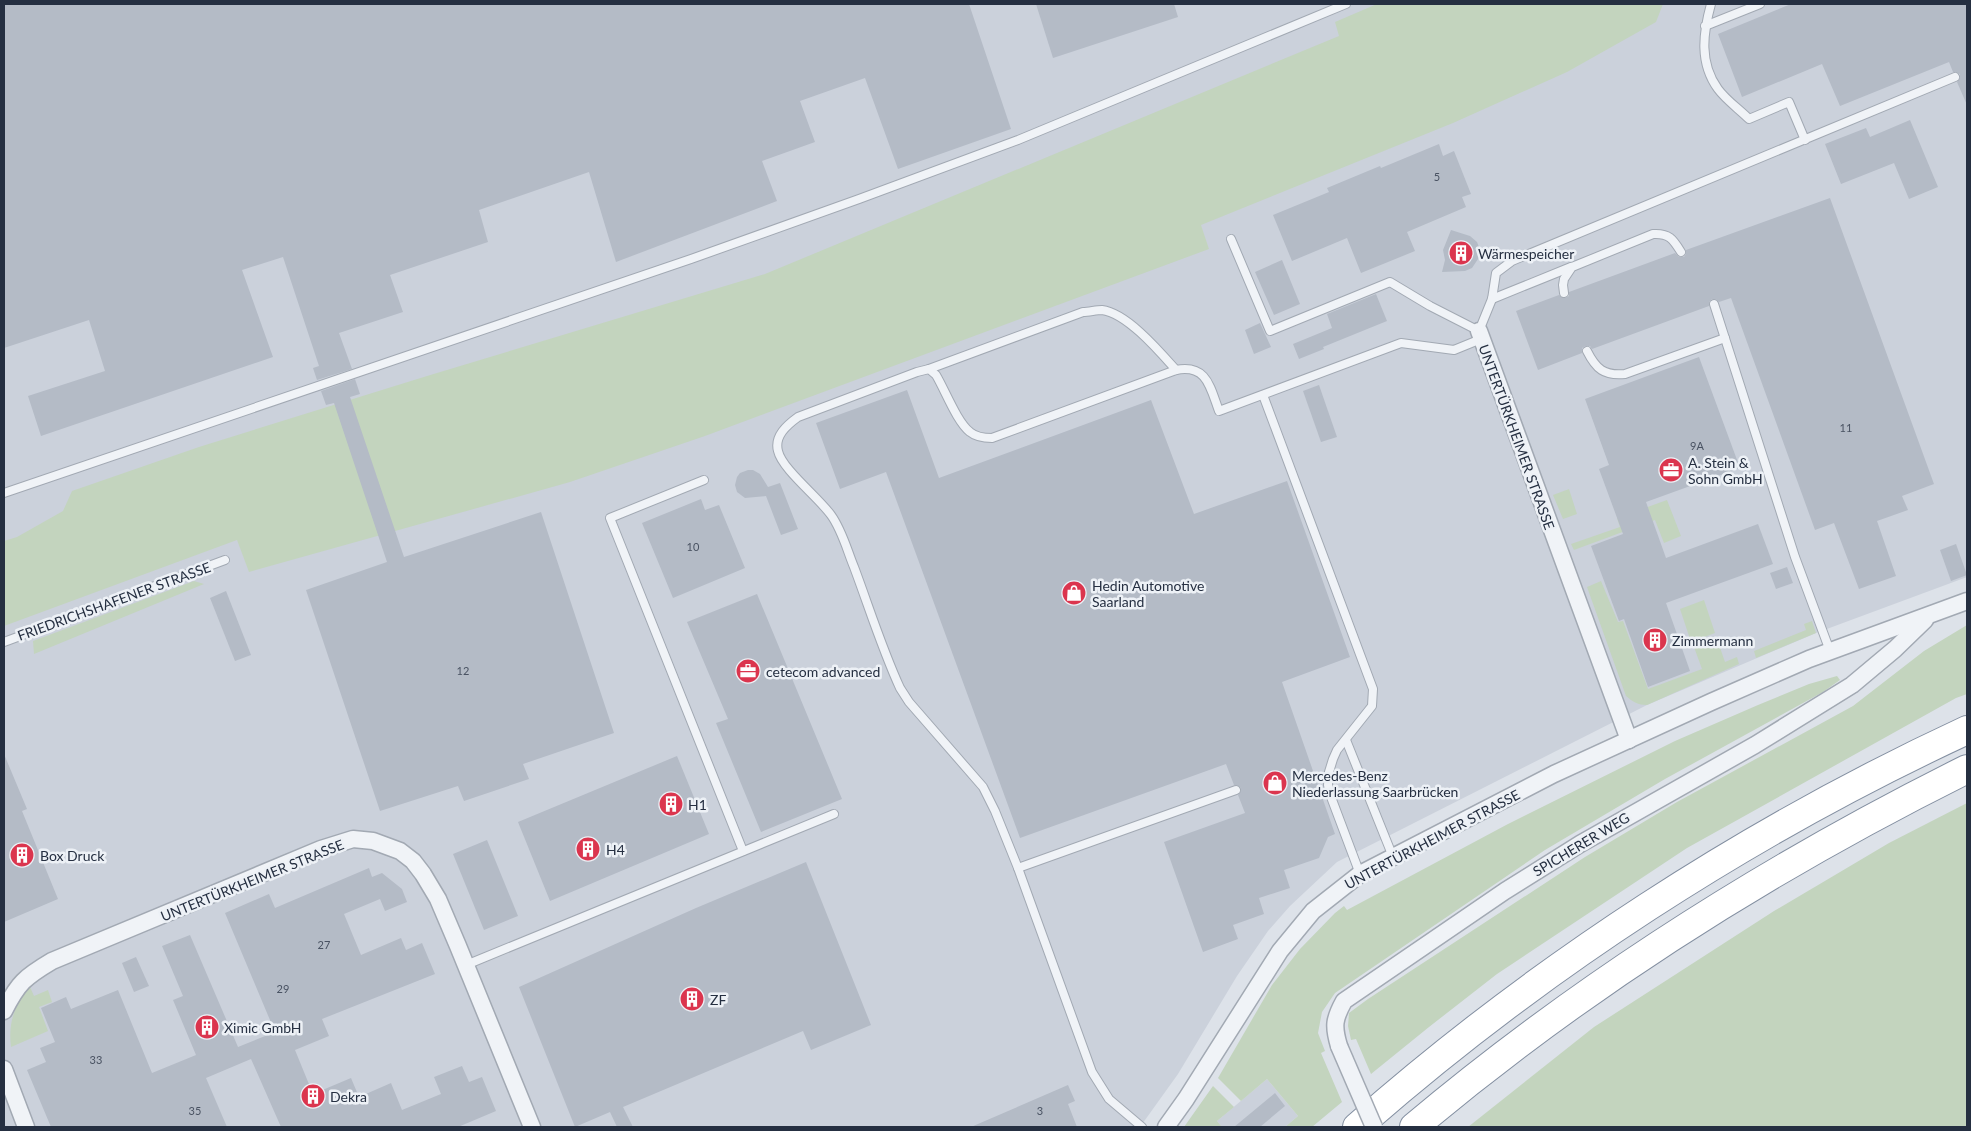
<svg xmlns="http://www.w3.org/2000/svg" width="1971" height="1131" viewBox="0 0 1971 1131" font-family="Lato,sans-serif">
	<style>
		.built { fill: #cbd1db }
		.green { fill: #c3d4be }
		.building { fill: #b4bbc6 }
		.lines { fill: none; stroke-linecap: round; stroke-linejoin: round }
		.service-casing { stroke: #a2a9b3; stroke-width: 10 }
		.minor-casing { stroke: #a2a9b3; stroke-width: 19 }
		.motorway-casing { stroke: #838fa1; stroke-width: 30 }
		.service { stroke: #f0f3f7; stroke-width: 8 }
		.minor { stroke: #f0f3f7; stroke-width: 16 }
		.motorway { stroke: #fff; stroke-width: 28 }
		.minor-bridge-casing { stroke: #a2a9b3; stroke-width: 19; stroke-linecap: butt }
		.minor-bridge { stroke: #f0f3f7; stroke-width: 16 }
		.labels { text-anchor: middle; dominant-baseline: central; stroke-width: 5; stroke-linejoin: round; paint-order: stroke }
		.number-label { font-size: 11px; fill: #495262 }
		.poi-label { font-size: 14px; fill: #252f41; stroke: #edf1f6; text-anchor: start }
		.street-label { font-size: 14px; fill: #252f41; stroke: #edf1f6 }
	</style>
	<rect width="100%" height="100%" fill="#dde2e9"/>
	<g class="built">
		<polygon points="4,4 1967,4 1967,577 1816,633 1647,705 1337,862 1290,906 1268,931 1237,976 1178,1074 1140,1127 4,1127"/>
		<polygon points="1267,1079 1298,1116 1285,1127 1222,1127 1217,1121"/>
	</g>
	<g class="green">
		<polygon points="1377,4 1663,4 1656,22 1567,72 1453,123 1201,225 1209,249 705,436 570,482 249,572 237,540 4,626 4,541 17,537 63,511 72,491 199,447 427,376 765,274 1339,36 1335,22"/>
		<polygon points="1569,489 1577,514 1563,519 1553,495"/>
		<polygon points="1667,500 1681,536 1664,543 1655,520 1574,550 1571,544 1620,527 1617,518"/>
		<polygon points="194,581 204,584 34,654 33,641"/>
		<path d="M 1601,581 L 1618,622 L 1623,621 L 1648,689 L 1702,669 L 1694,647 L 1717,639 L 1725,662 L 1737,657 L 1739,664 L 1647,705 C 1638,705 1633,702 1626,696 L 1587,587 Z"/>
		<polygon points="1704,600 1715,633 1691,642 1680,609"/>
		<polygon points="1812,621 1816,633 1756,658 1754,651 1806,630 1804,624"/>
		<polygon points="1967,625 1967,694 1956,698 1687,848 1497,974 1429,1027 1371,1074 1356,1039 1351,1040 1348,1026 1349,1013 1368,999 1585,857 1677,802 1853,706 1924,651"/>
		<polygon points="1837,676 1840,680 1823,692 1665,779 1545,850 1335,993 1322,1012 1318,1033 1325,1051 1321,1053 1342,1102 1312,1127 1285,1127 1298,1116 1267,1079 1241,1101 1218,1078 1272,985 1300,949 1335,913 1344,906 1347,910 1508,824 1675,741 1758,705 1809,684"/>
		<polygon points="1967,803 1967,1127 1468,1127 1594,1027 1774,911 1889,843"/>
		<path d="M 30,987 L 34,996 L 48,990 L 52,1002 L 39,1007 L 48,1031 L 11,1047 C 8,1023 14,1005 30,987 Z"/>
		<polygon points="1213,1086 1234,1107 1217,1121 1222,1127 1184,1127"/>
	</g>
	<g class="building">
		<polygon points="4,4 969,4 1011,129 898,169 865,78 800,101 815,142 762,161 777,201 616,262 589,172 479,210 488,242 390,275 403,312 339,333 352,369 317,380 313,368 319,366 283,257 242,270 273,357 41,436 28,396 105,371 89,320 4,348"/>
		<polygon points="1036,4 1174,4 1178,17 1053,58"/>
		<polygon points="1791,4 1967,4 1967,105 1957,82 1960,78 1960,74 1953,72 1949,62 1840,106 1822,64 1742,97 1718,34"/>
		<polygon points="1910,120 1938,187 1909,199 1894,163 1841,184 1825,144 1866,128 1870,137"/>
		<polygon points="1439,144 1443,156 1454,151 1471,194 1462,197 1466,207 1407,232 1415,251 1361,273 1347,238 1292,261 1273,215 1329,192 1327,188 1380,166 1381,168"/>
		<polygon points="1830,198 1934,484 1902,496 1908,510 1877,521 1896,576 1859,589 1834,523 1815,530 1731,298 1719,302 1716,299 1712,299 1709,302 1709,306 1592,349 1590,346 1585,346 1582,348 1582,353 1538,370 1516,311 1559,295 1565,298 1569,296 1569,292 1675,253 1679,257 1684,257 1686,254 1686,250"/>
		<polygon points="1451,230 1470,236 1477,242 1480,250 1480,256 1472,268 1465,271 1442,272 1445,260 1443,250"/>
		<polygon points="1282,260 1300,304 1274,315 1255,272"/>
		<polygon points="1376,294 1387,321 1323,347 1324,349 1299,359 1293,344 1332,328 1327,314"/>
		<polygon points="1260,323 1271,347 1254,354 1245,330"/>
		<polygon points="1699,357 1740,468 1646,502 1666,558 1758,524 1773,564 1666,603 1690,671 1648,687 1624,619 1619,621 1591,546 1623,534 1599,469 1609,465 1585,399"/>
		<polygon points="355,379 360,394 350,397 404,557 541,512 614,733 523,764 529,779 464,801 458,786 380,811 306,590 387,562 334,403 326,405 321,391"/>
		<polygon points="1319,385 1337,437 1321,442 1303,391"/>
		<polygon points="907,390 939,478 1151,400 1194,514 1287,481 1350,657 1282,682 1335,834 1328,837 1319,858 1284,870 1290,888 1259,898 1264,914 1233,925 1238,939 1203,952 1164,842 1245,813 1238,795 1241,791 1241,788 1237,785 1234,785 1226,764 1020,838 886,472 840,489 816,423"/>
		<polygon points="748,470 753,470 760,474 768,487 780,483 798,529 781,535 766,496 745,498 737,492 735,485 737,477 740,473"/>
		<polygon points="701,499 705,510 719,505 745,568 673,598 642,523"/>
		<polygon points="1956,544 1967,575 1951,581 1940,550"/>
		<polygon points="1787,567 1793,583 1776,589 1770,573"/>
		<polygon points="226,591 251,655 235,661 210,598"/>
		<polygon points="757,594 842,799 761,832 716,723 728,719 687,622"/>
		<polygon points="4,754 27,809 22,811 58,899 4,922"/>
		<polygon points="677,756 709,834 550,901 518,822"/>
		<polygon points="487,840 518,916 484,930 453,854"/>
		<polygon points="806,862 871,1025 811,1050 803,1031 623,1107 633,1127 617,1127 610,1112 575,1127 519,987 696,908"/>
		<polygon points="369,868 372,877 382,873 402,889 407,902 385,911 380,899 344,914 361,955 401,938 406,950 422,943 435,974 322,1019 329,1036 295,1050 313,1094 351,1078 359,1097 391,1083 402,1110 441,1094 434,1077 462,1066 469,1082 482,1077 496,1111 458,1127 281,1127 251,1059 206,1078 227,1127 51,1127 27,1070 46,1062 40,1048 55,1042 41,1008 66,997 71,1009 118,990 152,1073 196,1055 173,1000 183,996 162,946 190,935 238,1047 275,1032 225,913 269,894 275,908"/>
		<polygon points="136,957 149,986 134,992 122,963"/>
		<polygon points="1068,1085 1075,1101 1068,1104 1077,1127 971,1127"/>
		<polygon points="1275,1093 1285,1106 1260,1127 1234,1127"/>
	</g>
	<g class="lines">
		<defs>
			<g id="service">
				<path d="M 1711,4 C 1703,33 1699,63 1718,89 C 1726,100 1739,109 1749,119 L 1789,102 L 1805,140"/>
				<polyline points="1705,26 1760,4"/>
				<polyline points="1231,239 1270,331 1390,282 1430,306 1479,331 1492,299 1496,273 1512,261 1955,77"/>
				<path d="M 1564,293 L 1563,285 L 1564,279 L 1572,267 L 1653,234 C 1669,233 1673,239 1681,252"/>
				<polyline points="1492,299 1571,267"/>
				<polyline points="1714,304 1795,557 1830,651"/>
				<path d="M 1587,351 C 1596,369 1604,376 1625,374 L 1725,338"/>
				<path d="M 929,369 L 1083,312 C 1089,312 1096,310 1102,310 C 1127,313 1160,352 1176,370"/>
				<polyline points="1263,395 1373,689 1372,706 1337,750 1333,759 1329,772 1328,785 1331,797 1360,874"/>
				<polyline points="704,480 610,518 743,851"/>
				<polyline points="4,493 691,259 859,199 1018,140 1346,4"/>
				<polyline points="4,642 225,560"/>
				<polyline points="1346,740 1393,857"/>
				<polyline points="1018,868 1236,790"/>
				<polyline points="466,965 834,814"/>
				<path d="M 1142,1127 L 1109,1099 L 1092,1072 L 1018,868 L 995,811 L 983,787 L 909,702 L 900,688 C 882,649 869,607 854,567 C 847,550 842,530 831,515 C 818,497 782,469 778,451 C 774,436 787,425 798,417 L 917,372 L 929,369 L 936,375 C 945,390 957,422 970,432 C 976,437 984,438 992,438 L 1176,370 C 1207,364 1210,387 1219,411 L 1401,343 L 1454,350 L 1481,339"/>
			</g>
			<g id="minor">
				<polyline points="1479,331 1629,740"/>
				<path d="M 4,1011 C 18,983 25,977 52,961 L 321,849 L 353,839 L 373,841 L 400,851 L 413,861 L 423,874 L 438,899 L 458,946 L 532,1127"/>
				<path d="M 1339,1046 C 1333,1026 1334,1019 1344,1001 L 1505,891 L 1580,844 L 1755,745 L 1852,685 L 1895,649 L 1925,620"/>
				<polyline points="4,1069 26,1127"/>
				<polyline points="1166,1127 1186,1099 1280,951 1313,911 1360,874 1554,774 1711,702 1809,659 1967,601"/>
			</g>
			<g id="motorway">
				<path d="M 1357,1127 C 1539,967 1747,832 1967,730"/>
				<path d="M 1414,1127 C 1584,984 1768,868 1967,769"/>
			</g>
		</defs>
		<use href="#service" class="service-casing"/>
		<use href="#minor" class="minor-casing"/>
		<use href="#motorway" class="motorway-casing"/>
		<use href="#service" class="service"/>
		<use href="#minor" class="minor"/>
		<use href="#motorway" class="motorway"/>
		<defs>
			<polyline id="minor-bridge" points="1339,1046 1374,1127"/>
		</defs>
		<use href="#minor-bridge" class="minor-bridge-casing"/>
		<use href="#minor-bridge" class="minor-bridge"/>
	</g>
	<defs>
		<symbol id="building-disc" viewBox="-11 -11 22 22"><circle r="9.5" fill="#db354e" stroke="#edf1f6"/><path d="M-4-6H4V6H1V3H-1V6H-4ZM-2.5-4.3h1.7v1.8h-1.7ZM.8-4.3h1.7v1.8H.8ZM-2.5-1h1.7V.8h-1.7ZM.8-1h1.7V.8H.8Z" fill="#fff"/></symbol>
		<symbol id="office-disc" viewBox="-11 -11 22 22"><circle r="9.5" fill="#db354e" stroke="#edf1f6"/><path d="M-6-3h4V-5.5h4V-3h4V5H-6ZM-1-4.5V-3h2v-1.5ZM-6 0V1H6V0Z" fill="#fff"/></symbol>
		<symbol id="shop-disc" viewBox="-11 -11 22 22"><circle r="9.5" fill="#db354e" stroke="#edf1f6"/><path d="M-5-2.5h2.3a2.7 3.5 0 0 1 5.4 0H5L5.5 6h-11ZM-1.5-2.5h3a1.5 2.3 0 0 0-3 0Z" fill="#fff"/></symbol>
	</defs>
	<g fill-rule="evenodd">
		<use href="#building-disc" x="1447" y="239" width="28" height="28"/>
		<use href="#office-disc" x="1657" y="456" width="28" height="28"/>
		<use href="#shop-disc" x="1060" y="579" width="28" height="28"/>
		<use href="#building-disc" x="1641" y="626" width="28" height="28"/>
		<use href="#office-disc" x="734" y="657" width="28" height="28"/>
		<use href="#shop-disc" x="1261" y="769" width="28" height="28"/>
		<use href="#building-disc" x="657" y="790" width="28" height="28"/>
		<use href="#building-disc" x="574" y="835" width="28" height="28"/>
		<use href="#building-disc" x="8" y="841" width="28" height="28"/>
		<use href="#building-disc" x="678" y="985" width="28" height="28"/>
		<use href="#building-disc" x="193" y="1013" width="28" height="28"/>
		<use href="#building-disc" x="299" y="1082" width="28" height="28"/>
	</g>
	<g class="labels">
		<g class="number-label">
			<text x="1437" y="176">5</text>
			<text x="1846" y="427">11</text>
			<text x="1697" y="445">9A</text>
			<text x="693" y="546">10</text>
			<text x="463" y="670">12</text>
			<text x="324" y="944">27</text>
			<text x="283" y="988">29</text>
			<text x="96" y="1059">33</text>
			<text x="195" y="1110">35</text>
			<text x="1040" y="1110">3</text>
		</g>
		<g class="poi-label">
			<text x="1478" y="253">Wärmespeicher</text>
			<text x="1688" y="462">A. Stein &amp;<tspan x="1688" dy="16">Sohn GmbH</tspan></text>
			<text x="1092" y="585">Hedin Automotive<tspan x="1092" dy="16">Saarland</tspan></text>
			<text x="1672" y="640">Zimmermann</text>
			<text x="766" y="671">cetecom advanced</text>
			<text x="1292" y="775">Mercedes-Benz<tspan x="1292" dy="16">Niederlassung Saarbrücken</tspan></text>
			<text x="688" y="804">H1</text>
			<text x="606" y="849">H4</text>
			<text x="40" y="855">Box Druck</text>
			<text x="710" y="999">ZF</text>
			<text x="224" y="1027">Ximic GmbH</text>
			<text x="330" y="1096">Dekra</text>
		</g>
		<g class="street-label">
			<text transform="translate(1517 437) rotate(70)">UNTERTÜRKHEIMER STRASSE</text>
			<text transform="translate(114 601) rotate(-20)">FRIEDRICHSHAFENER STRASSE</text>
			<text transform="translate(1432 839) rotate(-28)">UNTERTÜRKHEIMER STRASSE</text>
			<text transform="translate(1581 844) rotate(-31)">SPICHERER WEG</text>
			<text transform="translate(252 880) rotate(-22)">UNTERTÜRKHEIMER STRASSE</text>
		</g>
	</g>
	<rect width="1971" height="1131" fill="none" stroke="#252f41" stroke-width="10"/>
</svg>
